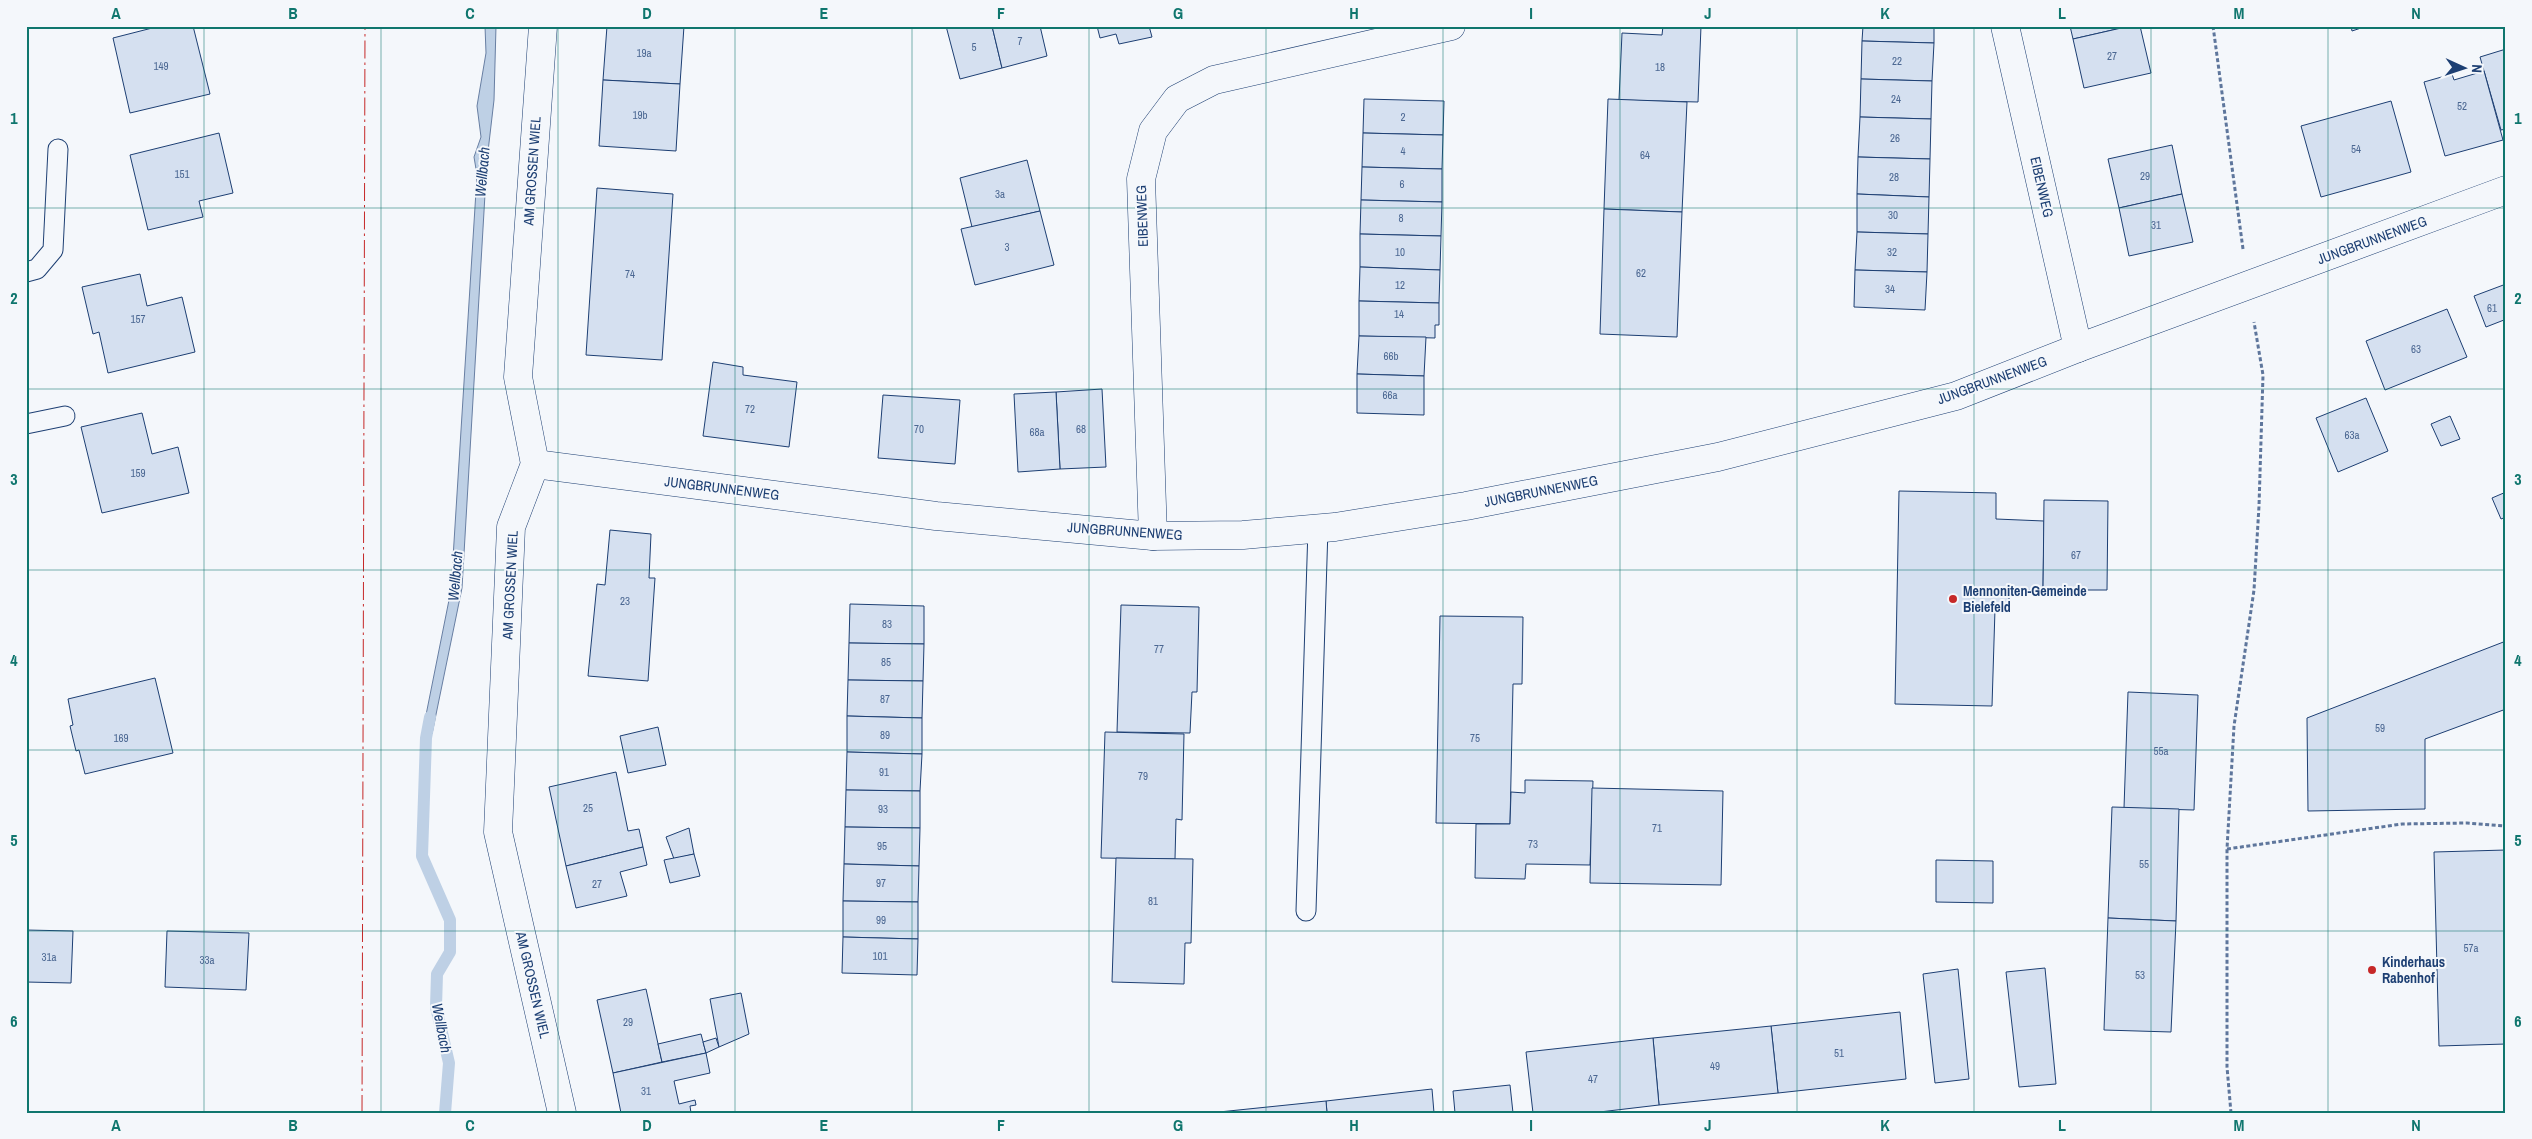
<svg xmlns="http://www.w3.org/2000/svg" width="2532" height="1139" viewBox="0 0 2532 1139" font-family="'Archivo Narrow',sans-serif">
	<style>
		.water { fill: #bed0e5; stroke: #687fa3 }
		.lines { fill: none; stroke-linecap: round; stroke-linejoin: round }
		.stream { stroke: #bed0e5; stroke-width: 12 }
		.building { fill: #d5e0f0; stroke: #1d3f73 }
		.lane-casing { stroke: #1d3f73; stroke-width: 21 }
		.street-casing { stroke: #1d3f73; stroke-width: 29 }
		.path { stroke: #5e769c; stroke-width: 3; stroke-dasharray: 4 2.5; stroke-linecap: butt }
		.lane { stroke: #f4f7fb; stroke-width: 19 }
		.street { stroke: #f4f7fb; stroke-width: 28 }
		.power { stroke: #c62828; stroke-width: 1; stroke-dasharray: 18 4 2.5 4; stroke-linecap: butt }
		.grid { fill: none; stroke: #0f766e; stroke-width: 1; stroke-opacity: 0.55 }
		.poi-dot { fill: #c62828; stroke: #f4f7fb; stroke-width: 2 }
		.labels { text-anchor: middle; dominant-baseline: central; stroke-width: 4; stroke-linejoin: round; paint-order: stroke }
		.number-label { font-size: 11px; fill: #4b6792 }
		.street-label { font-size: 14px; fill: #1d3f73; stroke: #f4f7fb }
		.poi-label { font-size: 14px; font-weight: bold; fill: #1d3f73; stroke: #f4f7fb; text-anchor: start }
		.water-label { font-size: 15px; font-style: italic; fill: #1d3f73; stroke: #f4f7fb }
		.neatline { fill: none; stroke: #0f766e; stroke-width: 2 }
		.grid-label { font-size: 16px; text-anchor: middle; font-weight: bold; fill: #0f766e }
	</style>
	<rect width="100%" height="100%" fill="#f4f7fb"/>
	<polygon class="water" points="485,26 496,26 494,100 487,160 462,588 432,734 422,735 451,590 477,175 474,157 481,137 477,106 486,53"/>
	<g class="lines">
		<polyline class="stream" points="430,717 426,738 422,856 450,920 450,952 437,974 436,1007 449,1063 445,1113"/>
	</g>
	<g class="building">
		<polygon points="160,26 193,26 210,94 130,113 113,38"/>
		<polygon points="607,26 684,26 680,84 603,80"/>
		<polygon points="946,26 992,26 1002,68 960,79"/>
		<polygon points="992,26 1040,26 1047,56 1002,68"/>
		<polygon points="1097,26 1149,26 1152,37 1119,44 1116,34 1100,38"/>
		<polygon points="1663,26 1701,26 1698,102 1619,100 1622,33 1662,35"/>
		<polygon points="1863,26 1934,26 1934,43 1862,41"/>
		<polygon points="2070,26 2130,26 2073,39"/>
		<polygon points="2130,26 2140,26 2151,73 2084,88 2073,39"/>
		<polygon points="2351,26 2367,26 2352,31"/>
		<polygon points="1862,41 1934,43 1932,81 1861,79"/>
		<polygon points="2506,49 2506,129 2501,130 2480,57"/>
		<polygon points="2484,71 2503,140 2445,156 2424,82 2452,74 2454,80"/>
		<polygon points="1861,79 1932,81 1931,119 1860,117"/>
		<polygon points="603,80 680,84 676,151 599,146"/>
		<polygon points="1364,99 1444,101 1443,135 1363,133"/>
		<polygon points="1608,99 1687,102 1682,212 1604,209"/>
		<polygon points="2391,101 2411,172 2321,197 2301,126"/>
		<polygon points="1860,117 1931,119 1930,159 1858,157"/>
		<polygon points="219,133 233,193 199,201 203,217 148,230 130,155"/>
		<polygon points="1363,133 1443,135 1442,169 1362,167"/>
		<polygon points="2172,145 2182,194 2119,208 2108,159"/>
		<polygon points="1858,157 1930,159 1929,197 1857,194"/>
		<polygon points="1027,160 1040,211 972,227 960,178"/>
		<polygon points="1362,167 1442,169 1442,202 1361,200"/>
		<polygon points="597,188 673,194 662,360 586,355"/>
		<polygon points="1857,194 1929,197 1928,234 1857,232"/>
		<polygon points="2182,194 2193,242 2129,256 2119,208"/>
		<polygon points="1361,200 1442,202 1441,236 1360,234"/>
		<polygon points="1604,209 1682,212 1677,337 1600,334"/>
		<polygon points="1040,211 1054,265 975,285 961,229"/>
		<polygon points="1857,232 1928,234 1927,272 1855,270"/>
		<polygon points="1360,234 1441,236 1440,270 1360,267"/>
		<polygon points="1360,267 1440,270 1439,303 1359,301"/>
		<polygon points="1855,270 1927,272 1925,310 1854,307"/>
		<polygon points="140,274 147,306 182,297 195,352 108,373 99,332 93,334 82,287"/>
		<polygon points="2506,284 2506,324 2504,320 2486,327 2474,296"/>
		<polygon points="1359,301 1439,303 1439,325 1435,325 1435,338 1359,336"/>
		<polygon points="2447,309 2467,357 2385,390 2366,341"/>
		<polygon points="1359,336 1426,337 1424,376 1357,374"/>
		<polygon points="713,362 743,367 743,375 797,382 789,447 703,436"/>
		<polygon points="1357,374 1424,376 1424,415 1357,413"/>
		<polygon points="1102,389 1106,467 1060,469 1056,392"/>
		<polygon points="1056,392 1060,469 1018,472 1014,394"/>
		<polygon points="883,395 960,400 955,464 878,458"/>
		<polygon points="2366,398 2388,451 2338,472 2316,418"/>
		<polygon points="142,413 152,454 178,447 189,493 102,513 81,427"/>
		<polygon points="2450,416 2460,439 2441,446 2431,424"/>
		<polygon points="1899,491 1996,493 1996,519 2044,521 2043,590 2009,589 2009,609 1995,609 1992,706 1895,704"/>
		<polygon points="2506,492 2506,517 2501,519 2492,498"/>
		<polygon points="2044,500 2108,501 2107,590 2043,590"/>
		<polygon points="610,530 651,534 649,578 655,578 648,681 588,676 597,584 605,585"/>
		<polygon points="850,604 924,606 924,644 849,643"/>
		<polygon points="1121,605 1199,607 1197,692 1192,692 1190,733 1117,732"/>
		<polygon points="1440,616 1523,617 1522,684 1513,684 1510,824 1436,823"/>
		<polygon points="2506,641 2506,709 2425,739 2425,809 2308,811 2307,718"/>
		<polygon points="849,643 924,644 923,681 848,680"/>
		<polygon points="155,678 173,753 85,774 79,750 76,751 70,726 73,725 68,699"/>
		<polygon points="848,680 923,681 922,718 847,716"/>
		<polygon points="2128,692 2198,695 2194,810 2124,808"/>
		<polygon points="847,716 922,718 922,754 847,752"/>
		<polygon points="658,727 666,765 628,773 620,736"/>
		<polygon points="1105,732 1184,734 1182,820 1176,819 1175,859 1101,858"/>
		<polygon points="847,752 922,754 920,791 846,790"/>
		<polygon points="616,772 628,831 639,829 643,847 566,866 549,787"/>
		<polygon points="1525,780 1593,781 1590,865 1526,864 1525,879 1475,878 1476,824 1510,824 1511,792 1525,793"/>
		<polygon points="1592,788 1723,791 1721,885 1590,883"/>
		<polygon points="846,790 920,791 920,828 845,827"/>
		<polygon points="2112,807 2179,809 2176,921 2108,918"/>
		<polygon points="845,827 920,828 919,866 844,864"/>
		<polygon points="689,828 694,854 674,859 666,837"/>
		<polygon points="643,847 647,865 620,872 627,896 576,908 566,866"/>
		<polygon points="2506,850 2506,1044 2439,1046 2434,852"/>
		<polygon points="694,854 700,876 670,883 664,860"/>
		<polygon points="1116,858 1193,859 1191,943 1185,943 1184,984 1112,982"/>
		<polygon points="1936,860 1993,861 1993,903 1936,902"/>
		<polygon points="844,864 919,866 918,902 843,901"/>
		<polygon points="843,901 918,902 918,939 843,937"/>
		<polygon points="2108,918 2176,921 2171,1032 2104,1030"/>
		<polygon points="26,930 73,931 71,983 26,982"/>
		<polygon points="167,931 249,933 246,990 165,987"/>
		<polygon points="843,937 918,939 917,975 842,973"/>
		<polygon points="2045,968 2056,1084 2019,1087 2006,972"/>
		<polygon points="1958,969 1969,1079 1935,1083 1923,974"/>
		<polygon points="646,989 662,1062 613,1073 597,1000"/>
		<polygon points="741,993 749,1034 719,1047 710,999"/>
		<polygon points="1900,1012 1906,1079 1778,1093 1771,1026"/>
		<polygon points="1771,1026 1778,1093 1659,1105 1653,1038"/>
		<polygon points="701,1034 706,1053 662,1062 658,1044"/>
		<polygon points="716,1038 719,1047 706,1053 703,1042"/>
		<polygon points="1653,1038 1659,1105 1591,1113 1533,1113 1526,1052"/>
		<polygon points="706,1053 710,1073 674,1081 679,1104 695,1100 696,1105 690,1106 691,1113 621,1113 613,1073"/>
		<polygon points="1510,1085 1513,1113 1455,1113 1453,1091"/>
		<polygon points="1432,1089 1434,1113 1327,1113 1326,1101"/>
		<polygon points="1326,1101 1327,1113 1219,1113 1219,1112"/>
	</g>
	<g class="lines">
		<defs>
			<g id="lane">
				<polyline points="26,272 37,269 53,250 58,149"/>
				<polyline points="26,424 65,416"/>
				<polyline points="1306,911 1318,528"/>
			</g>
			<g id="street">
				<polyline points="543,26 518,377 535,464 511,527 498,832 562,1113"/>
				<polyline points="2005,26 2078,348"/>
				<polyline points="535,464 936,516 1153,536 1243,535 1335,527 1466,506 1718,457 1956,396 2078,348 2506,190"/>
				<polyline points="1153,536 1141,179 1153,131 1177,99 1214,80 1451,26"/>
			</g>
		</defs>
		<use href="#lane" class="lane-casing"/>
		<use href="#street" class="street-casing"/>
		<g class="path">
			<polyline points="2213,26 2243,249"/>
			<polyline points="2227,849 2402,824 2467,823 2506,826"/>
			<polyline points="2231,1113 2227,1067 2227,849 2234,726 2254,590 2259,506 2263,375 2254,322"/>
		</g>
		<use href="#lane" class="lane"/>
		<use href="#street" class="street"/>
		<polyline class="power" points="362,1113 365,26"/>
	</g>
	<path class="grid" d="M 204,26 L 204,1113M 381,26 L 381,1113M 558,26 L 558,1113M 735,26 L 735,1113M 912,26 L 912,1113M 1089,26 L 1089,1113M 1266,26 L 1266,1113M 1443,26 L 1443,1113M 1620,26 L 1620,1113M 1797,26 L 1797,1113M 1974,26 L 1974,1113M 2151,26 L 2151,1113M 2328,26 L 2328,1113M 26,208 L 2506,208M 26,389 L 2506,389M 26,570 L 2506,570M 26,750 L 2506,750M 26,931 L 2506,931"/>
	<g class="poi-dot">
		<circle cx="1953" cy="599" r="5"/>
		<circle cx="2372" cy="970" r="5"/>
	</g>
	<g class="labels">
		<g class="number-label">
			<text x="1020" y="41">7</text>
			<text x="974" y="47">5</text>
			<text x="644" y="53">19a</text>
			<text x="2112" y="56">27</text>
			<text x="1897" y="61">22</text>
			<text x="161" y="66">149</text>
			<text x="1660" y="67">18</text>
			<text x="1896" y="99">24</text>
			<text x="2462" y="106">52</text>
			<text x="640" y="115">19b</text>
			<text x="1403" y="117">2</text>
			<text x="1895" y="138">26</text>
			<text x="2356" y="149">54</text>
			<text x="1403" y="151">4</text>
			<text x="1645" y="155">64</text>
			<text x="182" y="174">151</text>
			<text x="2145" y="176">29</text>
			<text x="1894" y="177">28</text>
			<text x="1402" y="184">6</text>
			<text x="1000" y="194">3a</text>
			<text x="1893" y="215">30</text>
			<text x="1401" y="218">8</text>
			<text x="2156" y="225">31</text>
			<text x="1007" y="247">3</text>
			<text x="1400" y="252">10</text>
			<text x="1892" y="252">32</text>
			<text x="1641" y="273">62</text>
			<text x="630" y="274">74</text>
			<text x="1400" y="285">12</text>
			<text x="1890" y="289">34</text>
			<text x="2492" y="308">61</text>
			<text x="1399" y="314">14</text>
			<text x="138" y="319">157</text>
			<text x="2416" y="349">63</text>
			<text x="1391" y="356">66b</text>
			<text x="1390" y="395">66a</text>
			<text x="750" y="409">72</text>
			<text x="919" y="429">70</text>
			<text x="1081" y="429">68</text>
			<text x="1037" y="432">68a</text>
			<text x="2352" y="435">63a</text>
			<text x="138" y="473">159</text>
			<text x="2076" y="555">67</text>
			<text x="625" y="601">23</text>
			<text x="887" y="624">83</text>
			<text x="1159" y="649">77</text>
			<text x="886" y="662">85</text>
			<text x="885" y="699">87</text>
			<text x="2380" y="728">59</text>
			<text x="885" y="735">89</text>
			<text x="121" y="738">169</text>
			<text x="1475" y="738">75</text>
			<text x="2161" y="751">55a</text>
			<text x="884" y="772">91</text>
			<text x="1143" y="776">79</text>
			<text x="588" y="808">25</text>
			<text x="883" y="809">93</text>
			<text x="1657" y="828">71</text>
			<text x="1533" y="844">73</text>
			<text x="882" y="846">95</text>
			<text x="2144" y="864">55</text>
			<text x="881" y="883">97</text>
			<text x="597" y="884">27</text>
			<text x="1153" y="901">81</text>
			<text x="881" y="920">99</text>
			<text x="2471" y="948">57a</text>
			<text x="880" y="956">101</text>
			<text x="49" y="957">31a</text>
			<text x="207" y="960">33a</text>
			<text x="2140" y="975">53</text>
			<text x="628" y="1022">29</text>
			<text x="1839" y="1053">51</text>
			<text x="1715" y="1066">49</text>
			<text x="1593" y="1079">47</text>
			<text x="646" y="1091">31</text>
		</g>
		<g class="street-label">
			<text transform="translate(532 171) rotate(-86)">AM GROSSEN WIEL</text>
			<text transform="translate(2042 187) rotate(77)">EIBENWEG</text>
			<text transform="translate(1142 216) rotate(-92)">EIBENWEG</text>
			<text transform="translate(2372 240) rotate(-20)">JUNGBRUNNENWEG</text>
			<text transform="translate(1992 380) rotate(-20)">JUNGBRUNNENWEG</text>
			<text transform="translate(722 488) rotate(7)">JUNGBRUNNENWEG</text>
			<text transform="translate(1541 491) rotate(-11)">JUNGBRUNNENWEG</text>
			<text transform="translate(1125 531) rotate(4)">JUNGBRUNNENWEG</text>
			<text transform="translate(510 585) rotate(-87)">AM GROSSEN WIEL</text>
			<text transform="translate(533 985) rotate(77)">AM GROSSEN WIEL</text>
		</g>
		<g class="poi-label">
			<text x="1963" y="591">Mennoniten-Gemeinde<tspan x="1963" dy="16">Bielefeld</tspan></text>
			<text x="2382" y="962">Kinderhaus<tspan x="2382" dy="16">Rabenhof</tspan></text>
		</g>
		<g class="water-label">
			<text transform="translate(482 172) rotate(-85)">Wellbach</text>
			<text transform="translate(455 576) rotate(-85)">Wellbach</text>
			<text transform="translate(442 1028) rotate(79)">Wellbach</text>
		</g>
	</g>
	<rect width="2532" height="1139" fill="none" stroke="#f4f7fb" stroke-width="55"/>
	<g transform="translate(2464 68) rotate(93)" stroke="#f4f7fb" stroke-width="4" paint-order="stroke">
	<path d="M0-4L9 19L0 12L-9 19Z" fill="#1d3f73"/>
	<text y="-8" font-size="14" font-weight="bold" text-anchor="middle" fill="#1d3f73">N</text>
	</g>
	<rect x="28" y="28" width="2476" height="1084" class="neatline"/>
	<g class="grid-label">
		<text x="116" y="19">A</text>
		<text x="293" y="19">B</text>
		<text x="470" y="19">C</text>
		<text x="647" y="19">D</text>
		<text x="824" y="19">E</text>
		<text x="1001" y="19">F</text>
		<text x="1178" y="19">G</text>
		<text x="1354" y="19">H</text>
		<text x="1531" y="19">I</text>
		<text x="1708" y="19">J</text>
		<text x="1885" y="19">K</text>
		<text x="2062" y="19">L</text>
		<text x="2239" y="19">M</text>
		<text x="2416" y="19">N</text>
		<text x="14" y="124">1</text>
		<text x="2518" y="124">1</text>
		<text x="14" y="304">2</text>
		<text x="2518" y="304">2</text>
		<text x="14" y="485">3</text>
		<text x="2518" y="485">3</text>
		<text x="14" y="666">4</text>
		<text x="2518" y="666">4</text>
		<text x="14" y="846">5</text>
		<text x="2518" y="846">5</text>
		<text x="14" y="1027">6</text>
		<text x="2518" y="1027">6</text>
		<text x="116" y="1131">A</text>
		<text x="293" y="1131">B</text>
		<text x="470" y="1131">C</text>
		<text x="647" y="1131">D</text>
		<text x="824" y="1131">E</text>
		<text x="1001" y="1131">F</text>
		<text x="1178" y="1131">G</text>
		<text x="1354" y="1131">H</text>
		<text x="1531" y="1131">I</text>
		<text x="1708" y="1131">J</text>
		<text x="1885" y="1131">K</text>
		<text x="2062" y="1131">L</text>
		<text x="2239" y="1131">M</text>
		<text x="2416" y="1131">N</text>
	</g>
</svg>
